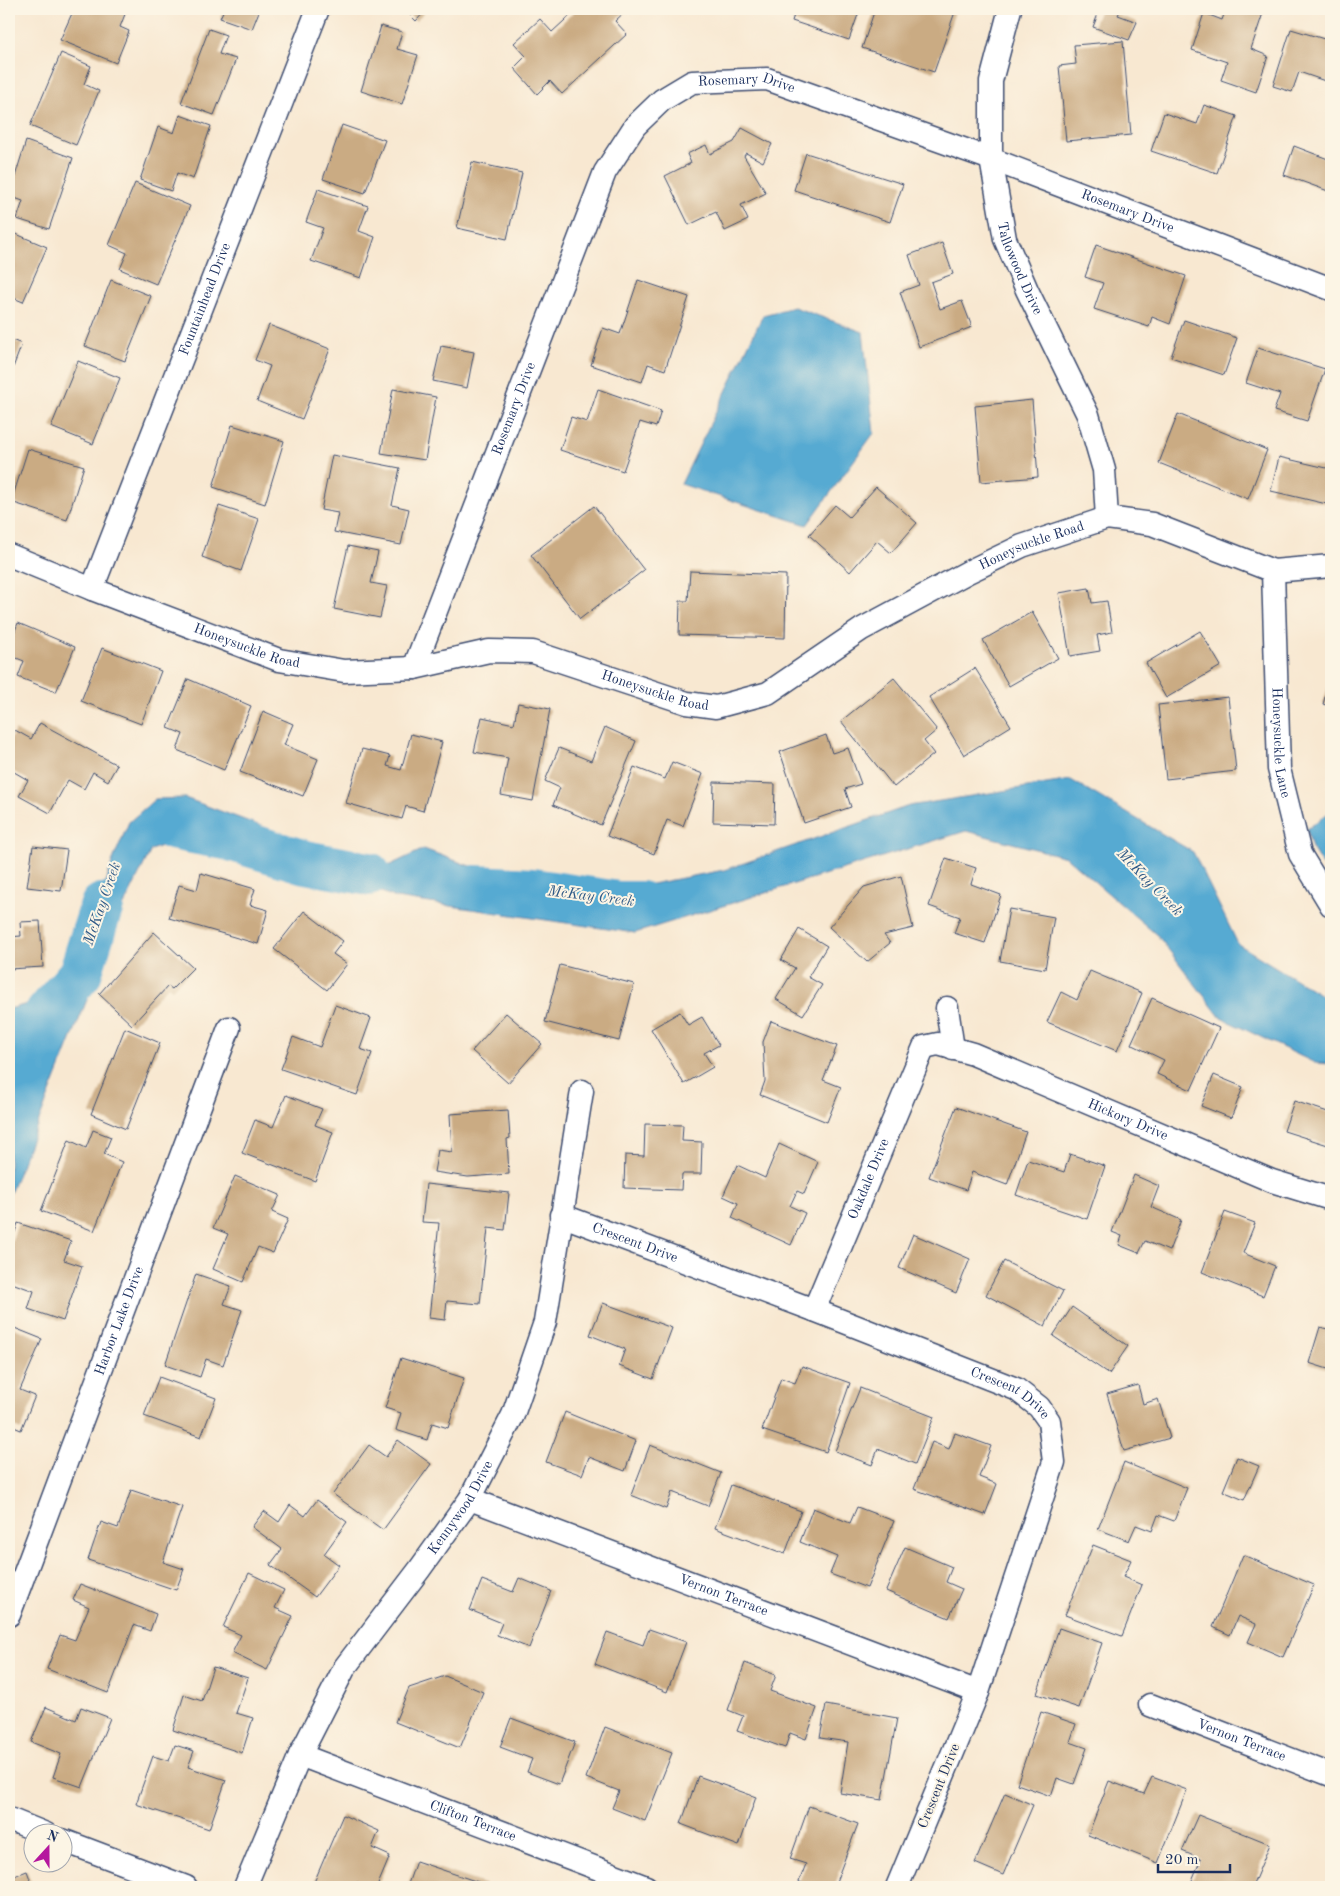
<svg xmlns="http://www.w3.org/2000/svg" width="1340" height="1896" viewBox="0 0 1340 1896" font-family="'Old Standard TT',serif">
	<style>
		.water { fill: #57aad2; stroke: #396c98 }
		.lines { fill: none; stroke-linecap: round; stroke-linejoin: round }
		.river { stroke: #57aad2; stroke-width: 44 }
		.building { fill: #caab83 }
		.street-casing { stroke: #3c4b6f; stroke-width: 25 }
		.street { stroke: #fff; stroke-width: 22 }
		.labels { text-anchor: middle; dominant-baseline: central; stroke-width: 4; stroke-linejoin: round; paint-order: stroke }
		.street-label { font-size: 14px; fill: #1b2f5e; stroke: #fcf5e5 }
		.water-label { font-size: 15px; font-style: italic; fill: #305a87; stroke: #fcf5e5 }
	</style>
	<rect width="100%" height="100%" fill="#fcf5e5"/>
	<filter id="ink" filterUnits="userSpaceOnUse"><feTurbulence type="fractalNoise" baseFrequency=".02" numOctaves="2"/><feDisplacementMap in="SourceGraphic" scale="10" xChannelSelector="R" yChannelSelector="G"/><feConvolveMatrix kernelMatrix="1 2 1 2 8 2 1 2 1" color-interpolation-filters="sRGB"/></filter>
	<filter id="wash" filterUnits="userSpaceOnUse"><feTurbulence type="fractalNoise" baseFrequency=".0096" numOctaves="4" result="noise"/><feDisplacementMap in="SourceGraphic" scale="20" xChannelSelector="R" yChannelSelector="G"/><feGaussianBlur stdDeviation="1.12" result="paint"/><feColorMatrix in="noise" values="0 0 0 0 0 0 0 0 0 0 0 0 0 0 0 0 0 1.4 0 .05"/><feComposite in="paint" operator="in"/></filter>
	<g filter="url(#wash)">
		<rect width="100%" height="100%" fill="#f8e8d1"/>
		<g class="water">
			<polygon points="794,307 863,332 874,433 807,525 681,484 763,315"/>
			<polygon points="1071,780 1193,852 1238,944 1331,1001 1331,1064 1315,1063 1221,1018 1158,936 1066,857 966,831 635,933 396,898 271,847 192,833 151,850 116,922 100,966 83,962 112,862 129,822 155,799 185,798 326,850 373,873 424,849 564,901 724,870 909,806"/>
			<polygon points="1331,811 1331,879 1312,848 1307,829"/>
			<polygon points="62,970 96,977 9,1196 9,1009 31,1003"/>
		</g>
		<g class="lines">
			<g class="river">
				<polyline points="172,828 226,838 305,862 369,874"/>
				<polyline points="475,887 532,890 618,903 641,903"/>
				<polyline points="9,1058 80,974 102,905"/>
			</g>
		</g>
		<g id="blocks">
			<g class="building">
				<polygon points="74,9 127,9 120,27 129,31 116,63 60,40"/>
				<polygon points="224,9 260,9 252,29 220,18"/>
				<polygon points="404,9 427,9 416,21"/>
				<polygon points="577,9 628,9 615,21 627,34 562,94 550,81 537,94 514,68 526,56 514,43 540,19 552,32"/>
				<polygon points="796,9 860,9 849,40 792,21"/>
				<polygon points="875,9 956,9 934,72 862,48"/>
				<polygon points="1100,9 1121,9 1118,15 1137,22 1129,40 1093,27"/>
				<polygon points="1226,9 1249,9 1263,13 1251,49 1268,56 1256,92 1221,80 1227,62 1192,50 1204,13 1222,20"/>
				<polygon points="381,26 402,32 397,49 418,55 402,104 361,91"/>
				<polygon points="209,29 226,35 219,54 236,59 214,115 181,103"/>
				<polygon points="1291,29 1331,41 1331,83 1299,72 1292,92 1273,86"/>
				<polygon points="1123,41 1131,135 1066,141 1059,66 1076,64 1074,45"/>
				<polygon points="61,53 91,66 84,84 99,91 76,145 30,126"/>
				<polygon points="1204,105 1237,116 1217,173 1151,151 1164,113 1197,124"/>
				<polygon points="180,115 211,126 193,179 177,173 171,191 140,180 158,127 174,133"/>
				<polygon points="342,125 385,140 365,193 323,179"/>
				<polygon points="742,128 772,144 763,162 746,153 744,156 766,193 741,205 748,220 725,231 716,212 689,225 665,176 691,163 687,154 706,145 710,154 734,142"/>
				<polygon points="26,141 73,158 49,229 17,219 23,201 9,196"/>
				<polygon points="1294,146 1328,159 1331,150 1331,192 1284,175"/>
				<polygon points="806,153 903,184 890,222 794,190"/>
				<polygon points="472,162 522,173 507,239 457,228"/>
				<polygon points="135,183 190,206 156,284 120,269 127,253 109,245"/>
				<polygon points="318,189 368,206 359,231 375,237 361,278 311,261 323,228 306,222"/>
				<polygon points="9,231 47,247 23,302 9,296"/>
				<polygon points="942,243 953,274 931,282 940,309 962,301 972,327 919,347 900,292 919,285 909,255"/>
				<polygon points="1096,245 1186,276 1170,324 1152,317 1149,327 1094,309 1103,283 1085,277"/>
				<polygon points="111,280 151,296 125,361 85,346"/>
				<polygon points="638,280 689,297 665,370 648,364 642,382 591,365 603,328 620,334"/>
				<polygon points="1184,320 1237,338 1224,375 1171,357"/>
				<polygon points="269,325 330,349 302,419 257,401 270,366 255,360"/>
				<polygon points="9,339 22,344 9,378"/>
				<polygon points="441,346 474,352 467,388 433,381"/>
				<polygon points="1258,348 1325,369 1307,421 1274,411 1280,394 1246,383"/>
				<polygon points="78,361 120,378 93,444 51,427"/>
				<polygon points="393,389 436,397 425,460 381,453"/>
				<polygon points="598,389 661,411 656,427 640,422 623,471 560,450 571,417 587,422"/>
				<polygon points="1032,400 1038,477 981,482 975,406"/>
				<polygon points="1178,414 1267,450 1248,499 1159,463"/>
				<polygon points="232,425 284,441 265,504 213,487"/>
				<polygon points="28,449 84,466 67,520 11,502"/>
				<polygon points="332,455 400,468 392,505 409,509 401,545 334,532 338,513 321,510"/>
				<polygon points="1279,457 1331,469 1331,505 1271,491"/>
				<polygon points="876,487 917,523 891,553 877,541 850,572 809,535 835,505 849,517"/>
				<polygon points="219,506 259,519 241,571 202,557"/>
				<polygon points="594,506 644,570 580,619 531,555"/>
				<polygon points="348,546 378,552 371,583 387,586 380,618 334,609"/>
				<polygon points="690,571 786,575 785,638 679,635 680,601 688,601"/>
				<polygon points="1089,588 1092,603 1107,601 1112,632 1097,635 1100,651 1070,656 1059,593"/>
				<polygon points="1032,612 1058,658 1009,686 983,640"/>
				<polygon points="18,623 75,647 56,692 18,677 24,661 9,655 9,646"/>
				<polygon points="1200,631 1221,666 1166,698 1146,663"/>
				<polygon points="102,648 161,671 141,724 81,701"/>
				<polygon points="975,668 1011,726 964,755 929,697"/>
				<polygon points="1331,677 1331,707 1323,704"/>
				<polygon points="894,678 937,730 924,741 934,754 894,787 841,721"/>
				<polygon points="188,679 251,706 224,770 177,750 183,734 168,728"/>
				<polygon points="1228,697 1236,771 1166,779 1158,705"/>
				<polygon points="518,703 550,709 533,801 501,795 508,758 474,752 482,717 514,724"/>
				<polygon points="263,711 293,724 284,745 318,759 303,796 240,772"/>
				<polygon points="40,723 117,765 108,781 93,772 84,789 68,780 50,813 19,796 28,780 9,769 9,742 15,730 31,739"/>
				<polygon points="605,727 636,741 601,825 553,805 560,788 545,781 559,748 591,761"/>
				<polygon points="411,734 442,742 423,811 406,806 402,819 346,803 362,749 390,756 387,766 401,770"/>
				<polygon points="826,735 832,753 848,748 861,784 845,789 851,807 804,823 780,752"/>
				<polygon points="672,762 703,774 683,826 667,820 654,854 607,836 634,767 665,779"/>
				<polygon points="714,782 775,784 774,824 713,822"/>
				<polygon points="33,846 67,850 61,891 27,887"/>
				<polygon points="946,858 976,868 971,884 1001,895 985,943 954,933 960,917 929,906"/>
				<polygon points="201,873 255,889 250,905 268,910 258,944 169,918 179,885 197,890"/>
				<polygon points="901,876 913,928 884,935 890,943 867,962 829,927 864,887"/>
				<polygon points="1009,909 1054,917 1045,969 1000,961"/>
				<polygon points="304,911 343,941 333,954 347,964 327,990 274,949"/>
				<polygon points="40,921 43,967 9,969 9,937 21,936 20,922"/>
				<polygon points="799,929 827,946 808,977 822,985 803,1015 776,999 795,968 781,960"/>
				<polygon points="154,932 193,968 172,989 168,986 132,1025 99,994"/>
				<polygon points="560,965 634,984 619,1041 545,1022"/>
				<polygon points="1090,971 1142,993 1117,1051 1047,1022 1061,992 1077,1000"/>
				<polygon points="1152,998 1219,1028 1191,1090 1157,1074 1164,1060 1131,1044"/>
				<polygon points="335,1005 371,1018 360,1049 372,1053 357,1095 281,1069 293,1037 320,1047"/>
				<polygon points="680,1012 688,1025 702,1017 719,1045 704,1053 713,1067 684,1084 651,1029"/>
				<polygon points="506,1013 542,1044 508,1083 472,1051"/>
				<polygon points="771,1021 837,1046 823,1080 841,1087 827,1122 760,1095 765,1081 763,1042"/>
				<polygon points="125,1028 160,1043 126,1129 91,1114"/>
				<polygon points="1214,1075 1243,1087 1231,1118 1201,1106"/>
				<polygon points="286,1095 322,1109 315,1125 333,1132 315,1181 242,1153 255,1120 273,1127"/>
				<polygon points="1294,1101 1331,1113 1331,1146 1284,1131"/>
				<polygon points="956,1107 1026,1132 1007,1185 972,1172 966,1190 929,1177"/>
				<polygon points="508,1110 510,1138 507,1139 509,1174 468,1177 434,1172 438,1150 452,1152 450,1114"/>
				<polygon points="645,1124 683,1125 682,1141 702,1142 701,1174 682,1174 681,1190 624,1188 625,1155 644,1156"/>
				<polygon points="93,1130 111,1137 104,1154 122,1162 94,1231 41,1211 69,1140 86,1148"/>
				<polygon points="779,1144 818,1162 804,1194 797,1191 790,1206 805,1213 791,1245 732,1218 738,1203 723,1196 737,1165 765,1178"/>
				<polygon points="1070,1154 1105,1166 1087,1219 1016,1195 1028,1160 1064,1172"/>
				<polygon points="1134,1175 1159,1186 1151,1207 1181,1220 1169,1251 1145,1241 1139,1253 1119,1245 1122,1236 1112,1232"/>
				<polygon points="235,1176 280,1195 272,1212 288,1219 273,1253 258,1247 243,1282 213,1269 228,1234 213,1228"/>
				<polygon points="426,1184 509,1193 505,1230 488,1228 480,1304 447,1301 445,1320 429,1318 439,1223 422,1222"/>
				<polygon points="1225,1212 1255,1223 1243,1253 1275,1266 1263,1296 1202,1272"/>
				<polygon points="18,1223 71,1241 64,1260 82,1266 63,1321 28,1309 34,1291 9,1282 9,1249"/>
				<polygon points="913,1234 970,1259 956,1293 899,1268"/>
				<polygon points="1004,1261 1063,1291 1045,1326 986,1295"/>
				<polygon points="196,1274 231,1286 224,1304 242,1310 223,1365 206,1359 200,1377 165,1365"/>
				<polygon points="603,1303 672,1328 653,1379 619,1366 625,1349 590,1335"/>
				<polygon points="1072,1307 1128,1346 1109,1374 1053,1336"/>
				<polygon points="12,1327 42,1339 20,1390 35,1396 21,1430 9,1425 9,1335"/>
				<polygon points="1320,1327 1331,1330 1331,1370 1309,1363"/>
				<polygon points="401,1358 464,1378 448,1428 432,1423 427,1440 396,1430 401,1413 385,1408"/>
				<polygon points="802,1366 850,1383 826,1452 762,1430 781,1378 795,1383"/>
				<polygon points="159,1377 216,1398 201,1437 144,1416"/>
				<polygon points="1138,1385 1143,1404 1158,1399 1170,1438 1124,1451 1107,1394"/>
				<polygon points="860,1388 934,1417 915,1464 878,1449 872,1465 835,1451"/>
				<polygon points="565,1412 636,1441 625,1471 589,1457 582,1475 546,1462"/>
				<polygon points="955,1433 991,1446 979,1477 997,1484 985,1515 914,1489 932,1442 949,1449"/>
				<polygon points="398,1440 431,1464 383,1530 333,1494 369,1445 386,1457"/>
				<polygon points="650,1445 721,1473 708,1506 672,1492 666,1509 631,1495"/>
				<polygon points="1237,1457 1259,1466 1244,1500 1223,1491"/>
				<polygon points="1124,1462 1187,1488 1174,1521 1158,1515 1152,1531 1136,1525 1129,1541 1098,1529"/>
				<polygon points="731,1485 801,1511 785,1554 715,1528"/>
				<polygon points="131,1490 182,1507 163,1562 184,1569 176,1590 88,1560 101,1522 118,1528"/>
				<polygon points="317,1500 347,1522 324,1554 339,1565 315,1597 270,1565 282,1549 252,1527 264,1511 279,1522 290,1505 305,1516"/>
				<polygon points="857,1507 894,1521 867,1588 830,1574 837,1557 800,1542 813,1508 850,1523"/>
				<polygon points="1093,1545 1131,1560 1123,1577 1142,1585 1122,1636 1065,1615"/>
				<polygon points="905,1547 952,1567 946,1582 962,1589 949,1618 886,1591"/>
				<polygon points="1243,1555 1314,1585 1283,1657 1248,1642 1256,1624 1238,1616 1230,1635 1213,1627"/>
				<polygon points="249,1573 284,1590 275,1608 293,1616 267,1670 232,1653 241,1635 223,1627"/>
				<polygon points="519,1578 551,1591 529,1648 497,1635 502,1623 470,1610 482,1580 513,1592"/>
				<polygon points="80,1584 156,1614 150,1631 134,1625 108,1693 47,1669 60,1635 75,1640 89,1607 73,1600"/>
				<polygon points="1059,1628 1102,1643 1079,1708 1037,1694"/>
				<polygon points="649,1629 686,1642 667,1692 595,1664 607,1632 643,1645"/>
				<polygon points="745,1663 776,1675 770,1691 817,1708 806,1739 790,1733 785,1748 737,1731 743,1716 728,1710"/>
				<polygon points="213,1667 248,1678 236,1713 253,1718 242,1753 173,1730 184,1695 202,1701"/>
				<polygon points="445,1676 483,1692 460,1748 395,1722 409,1688"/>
				<polygon points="826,1705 897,1718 882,1800 840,1793 848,1742 820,1738"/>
				<polygon points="46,1707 76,1720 81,1707 110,1718 82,1787 53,1777 61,1754 31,1742"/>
				<polygon points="1041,1712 1076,1724 1070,1742 1087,1748 1074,1784 1057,1778 1051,1796 1017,1784"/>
				<polygon points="511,1718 575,1742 559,1784 527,1772 532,1759 500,1747"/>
				<polygon points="605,1727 672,1753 645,1821 612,1808 619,1791 586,1778"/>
				<polygon points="175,1745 194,1751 188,1767 226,1780 209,1829 136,1804 153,1756 169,1761"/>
				<polygon points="698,1776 756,1797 739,1846 681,1824"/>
				<polygon points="1152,1777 1187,1790 1158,1863 1088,1835 1109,1781 1144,1794"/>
				<polygon points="1005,1793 1033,1805 1003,1875 975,1863"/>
				<polygon points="809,1806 858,1824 834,1887 814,1887 799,1882 806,1864 790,1859"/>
				<polygon points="343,1815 379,1831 372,1848 390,1856 377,1887 369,1887 357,1882 355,1887 312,1887"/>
				<polygon points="1198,1815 1270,1844 1252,1887 1196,1887 1190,1885 1201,1859 1182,1851"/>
				<polygon points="416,1861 493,1887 407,1887"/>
				<polygon points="27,1871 33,1887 9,1887 9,1878"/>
			</g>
		</g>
	</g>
	<g filter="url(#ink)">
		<use href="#blocks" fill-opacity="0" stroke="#3c4b6f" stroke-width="1"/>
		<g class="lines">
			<defs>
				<g id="street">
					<path id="s1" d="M 1010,9 L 991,81 L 991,159 L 1005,239 L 1027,290 L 1088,415 L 1104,470 L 1107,518"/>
					<path id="s2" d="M 9,555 L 92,589 L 279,660 L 344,671 L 414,668 L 489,651 L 533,652 L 687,703 L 716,707 L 768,693 L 862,629 L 968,572 L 1022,546 L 1107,518 L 1152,524 L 1273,571 L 1331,566"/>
					<path id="s3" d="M 1273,571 L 1279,769 L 1300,854 L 1331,905"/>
					<path id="s4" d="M 92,589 L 318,9"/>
					<path id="s5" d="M 414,668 L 605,172 L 635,126 L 662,100 L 692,82 L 767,79 L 991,159 L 1331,289"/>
					<polyline points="947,1008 953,1049"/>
					<path id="s6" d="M 561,1215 L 814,1310 L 1016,1389 L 1039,1407 L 1049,1421 L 1054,1462 L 978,1692 L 897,1887"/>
					<path id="s7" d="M 814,1310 L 924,1047 L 938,1044 L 973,1054 L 1272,1181 L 1331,1199"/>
					<path id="s8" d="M 470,1499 L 978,1692"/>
					<path id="s9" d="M 9,1615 L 229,1028"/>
					<path id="s10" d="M 1150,1705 L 1331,1775"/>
					<path id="s11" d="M 300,1755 L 646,1887"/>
					<polyline points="9,1819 46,1834"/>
					<polyline points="62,1840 186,1887"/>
					<path id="s12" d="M 245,1887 L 300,1755 L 345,1667 L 419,1570 L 470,1499 L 513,1415 L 545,1322 L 582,1091"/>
				</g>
			</defs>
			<use href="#street" class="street-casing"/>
			<use href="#street" class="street"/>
		</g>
	</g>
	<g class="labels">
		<g class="street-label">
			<text stroke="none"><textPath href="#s5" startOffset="714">Rosemary Drive</textPath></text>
			<text stroke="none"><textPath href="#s5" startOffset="1118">Rosemary Drive</textPath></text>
			<text stroke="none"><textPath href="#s1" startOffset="266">Tallowood Drive</textPath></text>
			<text stroke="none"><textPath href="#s4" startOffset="311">Fountainhead Drive</textPath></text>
			<text stroke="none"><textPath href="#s5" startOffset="278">Rosemary Drive</textPath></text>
			<text stroke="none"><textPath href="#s2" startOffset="1095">Honeysuckle Road</textPath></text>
			<text stroke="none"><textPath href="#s2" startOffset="255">Honeysuckle Road</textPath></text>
			<text stroke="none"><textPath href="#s2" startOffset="675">Honeysuckle Road</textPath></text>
			<text stroke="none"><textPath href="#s3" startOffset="172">Honeysuckle Lane</textPath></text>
			<text stroke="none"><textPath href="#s7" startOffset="504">Hickory Drive</textPath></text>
			<text stroke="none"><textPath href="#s7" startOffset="142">Oakdale Drive</textPath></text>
			<text stroke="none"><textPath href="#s6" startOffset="79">Crescent Drive</textPath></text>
			<text stroke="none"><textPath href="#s9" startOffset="314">Harbor Lake Drive</textPath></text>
			<text stroke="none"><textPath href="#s6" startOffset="484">Crescent Drive</textPath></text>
			<text stroke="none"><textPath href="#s12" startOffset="439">Kennywood Drive</textPath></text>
			<text stroke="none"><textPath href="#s8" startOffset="271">Vernon Terrace</textPath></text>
			<text stroke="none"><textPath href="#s10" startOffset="98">Vernon Terrace</textPath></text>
			<text transform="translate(939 1786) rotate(-68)">Crescent Drive</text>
			<text stroke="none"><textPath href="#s11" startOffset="185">Clifton Terrace</textPath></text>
		</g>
		<g class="water-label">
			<text transform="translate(1149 883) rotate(46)">McKay Creek</text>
			<text transform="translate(591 897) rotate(7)">McKay Creek</text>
			<text transform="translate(103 904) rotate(-71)">McKay Creek</text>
		</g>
	</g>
	<rect width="1340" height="1896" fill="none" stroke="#fcf5e5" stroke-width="30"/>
	<g transform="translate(48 1848) rotate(21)"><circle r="24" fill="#fcf5e5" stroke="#a2a6af"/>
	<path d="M0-4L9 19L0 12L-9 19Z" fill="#b5179e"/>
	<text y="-8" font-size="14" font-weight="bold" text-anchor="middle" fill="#1b2f5e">N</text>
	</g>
	<path d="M1158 1864v8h72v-8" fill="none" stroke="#1b2f5e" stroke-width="2.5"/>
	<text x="1165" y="1864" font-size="15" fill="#1b2f5e" stroke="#fcf5e5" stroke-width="4" paint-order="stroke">20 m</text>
</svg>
